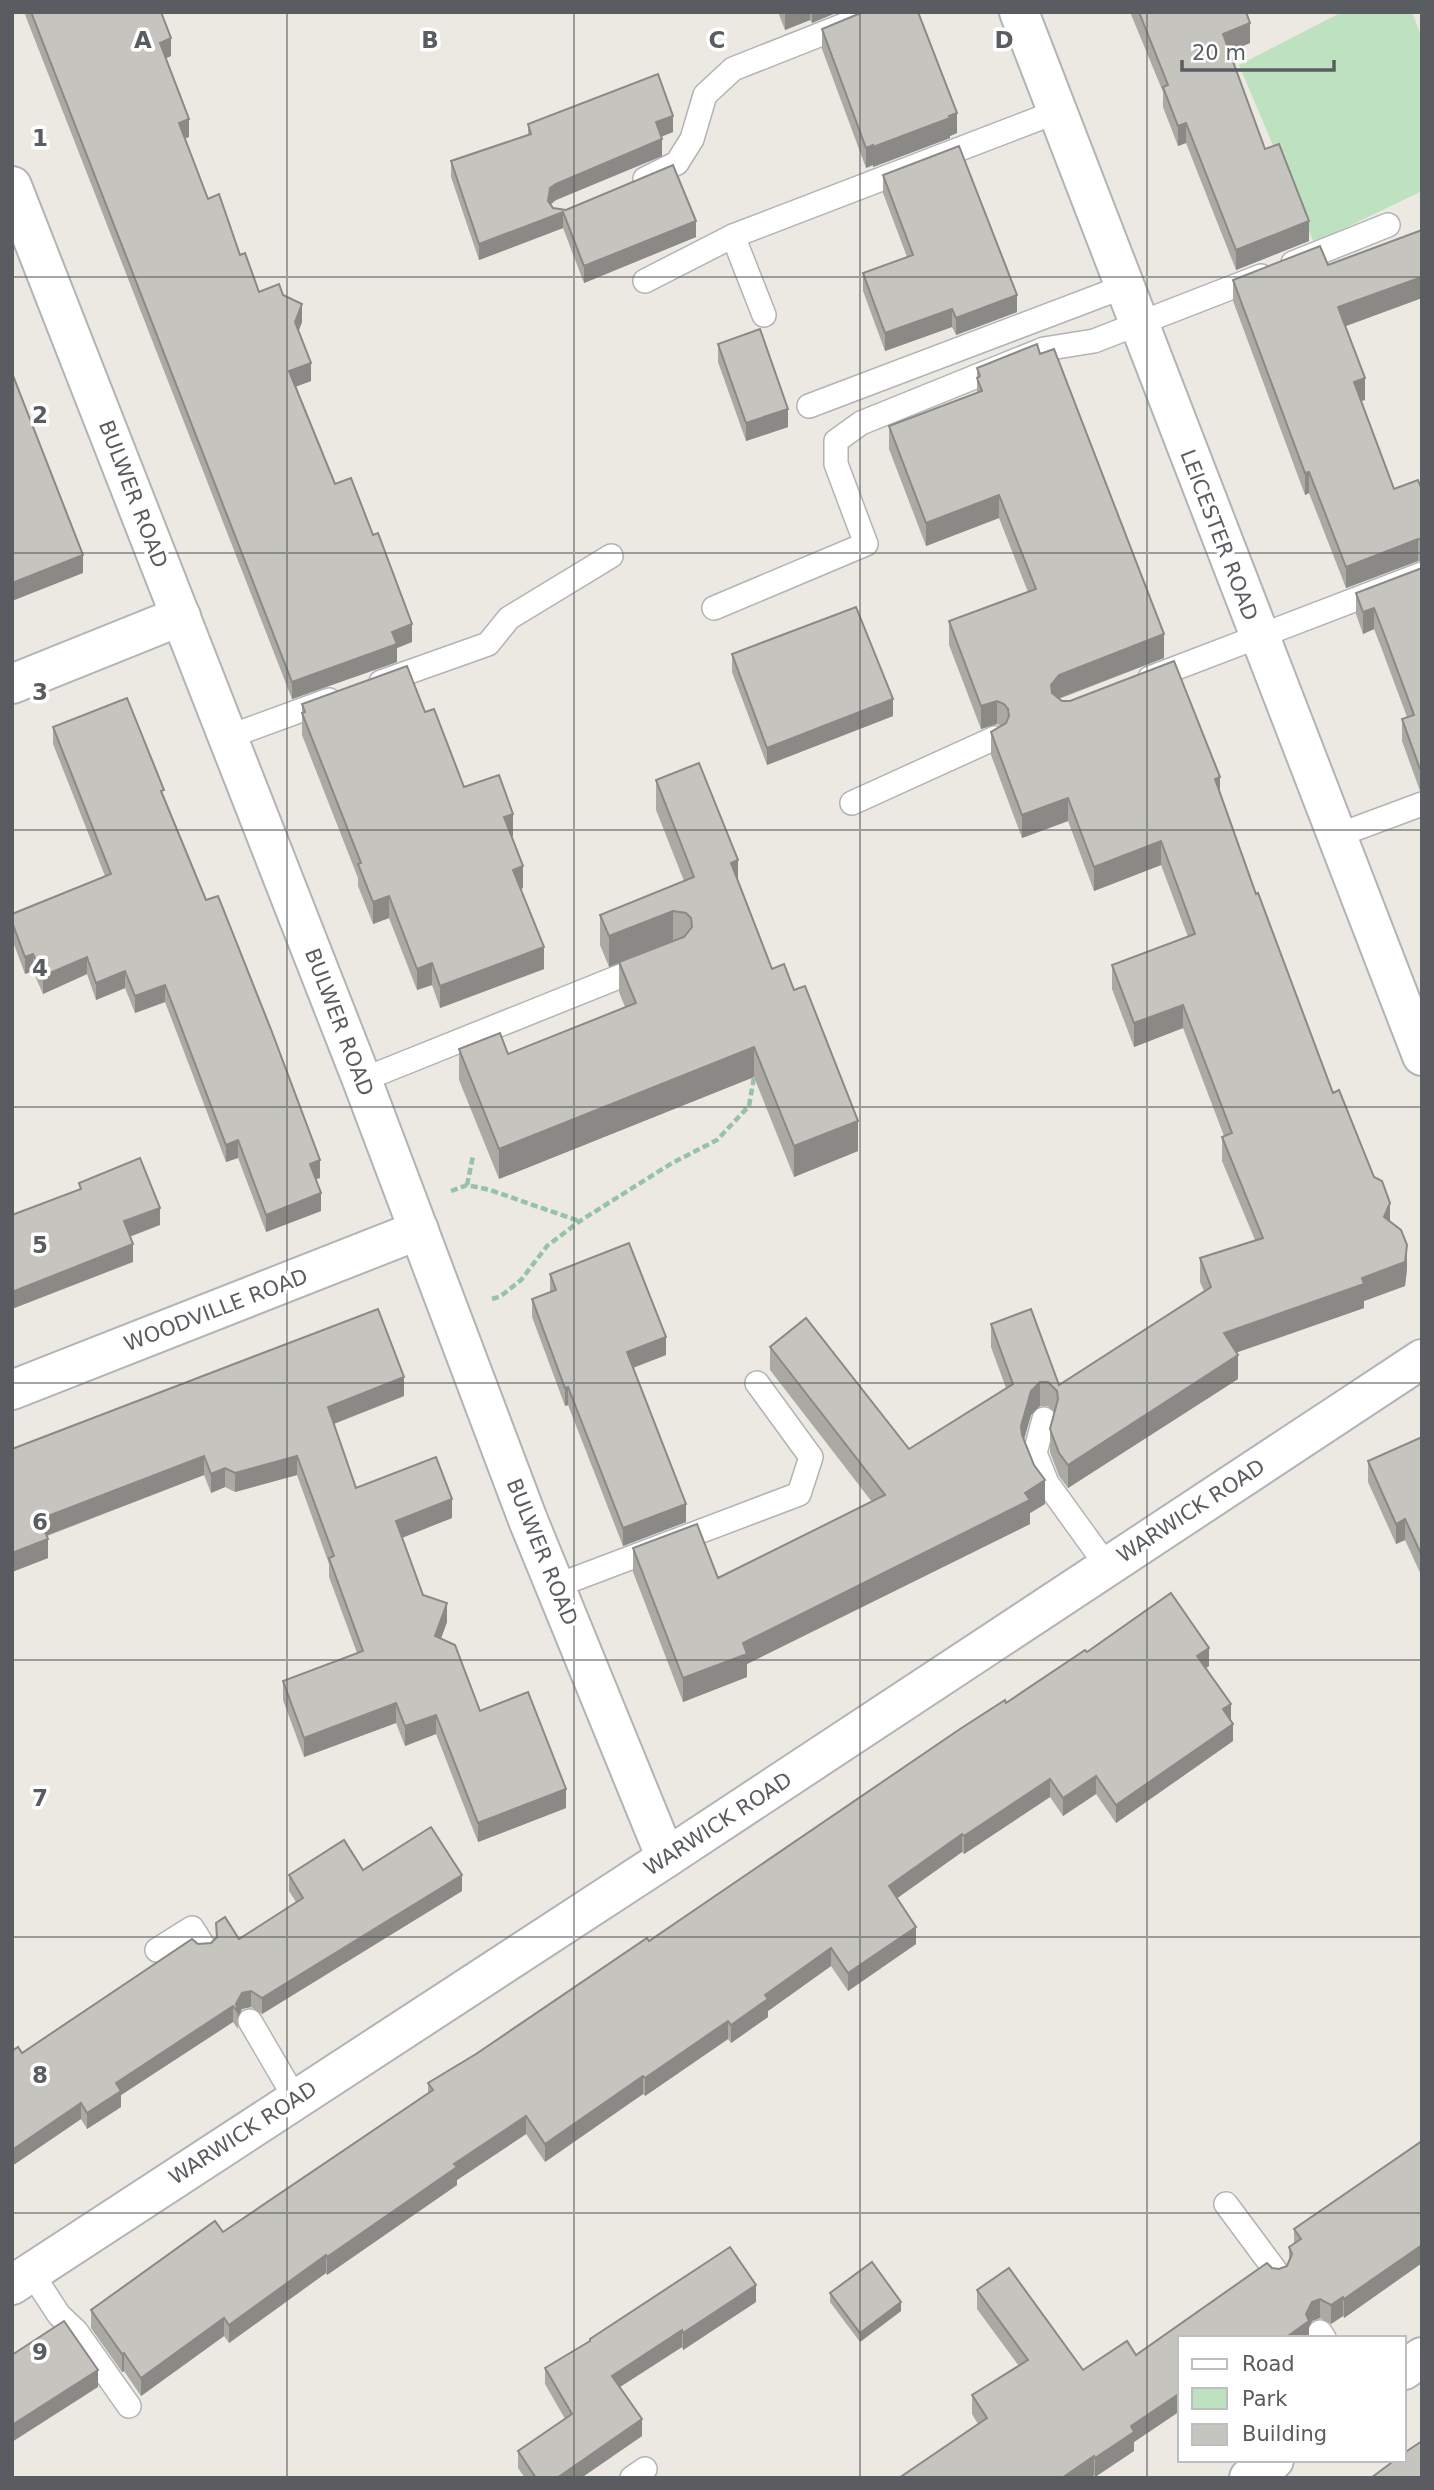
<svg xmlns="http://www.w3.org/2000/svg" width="1434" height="2490" viewBox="0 0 1434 2490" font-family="'DejaVu Sans',sans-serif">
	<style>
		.green { fill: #bee2bf }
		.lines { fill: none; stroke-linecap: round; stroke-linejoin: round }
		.service-casing { stroke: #b1b3b8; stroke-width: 26 }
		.minor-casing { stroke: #b1b3b8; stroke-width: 42 }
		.path { stroke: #98c2a5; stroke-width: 4.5; stroke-dasharray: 7 3.5; stroke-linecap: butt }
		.service { stroke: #fff; stroke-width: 23 }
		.minor { stroke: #fff; stroke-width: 38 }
		.wall { fill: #aaa9a3 }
		.shaded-wall { fill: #8b8985 }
		.building { fill: #c6c4be; stroke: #8b8985; stroke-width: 2 }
		.grid { fill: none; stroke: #595d61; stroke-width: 2; stroke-opacity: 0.55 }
		.labels { text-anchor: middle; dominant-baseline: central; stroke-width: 7; stroke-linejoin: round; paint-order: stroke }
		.street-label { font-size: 21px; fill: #595d61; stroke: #fff }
		.grid-label { font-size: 23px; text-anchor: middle; font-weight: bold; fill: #595d61; stroke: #fff; stroke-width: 7; stroke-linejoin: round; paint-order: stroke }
	</style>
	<rect width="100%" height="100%" fill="#ebe9e1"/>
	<polygon class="green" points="1342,12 1412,12 1422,38 1422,191 1314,243 1239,65"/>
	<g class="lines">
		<defs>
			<g id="service">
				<polyline points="645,179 677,163 692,139 705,95 733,69 877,12"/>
				<polyline points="733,236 764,315"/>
				<polyline points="1293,263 1388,225"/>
				<polyline points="645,281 733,236 1056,112"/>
				<polyline points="809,406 1123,287"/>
				<polyline points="714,608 866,544 836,464 836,441 861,423 1044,349 1094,341 1261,276"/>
				<polyline points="1150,678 1422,574"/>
				<polyline points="381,682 488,644 509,618 611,556"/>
				<polyline points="228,737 329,700"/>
				<polyline points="852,803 995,738"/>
				<polyline points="1336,836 1422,804"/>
				<polyline points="362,1080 646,966"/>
				<polyline points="1044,1419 1035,1453 1047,1483 1107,1566"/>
				<polyline points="556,1586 799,1494 811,1457 757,1383"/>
				<polyline points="157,1950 192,1928 204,1947"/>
				<polyline points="250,2021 295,2098"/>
				<polyline points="1226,2204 1278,2274"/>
				<polyline points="31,2272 59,2315 76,2331 129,2406"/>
				<polyline points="1320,2332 1324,2338"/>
				<polyline points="632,2478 645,2469"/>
			</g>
			<g id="minor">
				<polyline points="1019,12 1422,1056"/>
				<polyline points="12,186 362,1080 528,1520 666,1858"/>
				<polyline points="12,684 181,616"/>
				<polyline points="12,1390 419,1230"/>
				<polyline points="12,2285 666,1858 1422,1359"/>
				<polyline points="1404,2370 1422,2357"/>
				<polyline points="1249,2478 1274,2460"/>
			</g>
		</defs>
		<use href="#service" class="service-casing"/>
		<use href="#minor" class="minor-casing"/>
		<g class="path">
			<polyline points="467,1185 473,1156"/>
			<polyline points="451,1191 467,1185 490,1190 579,1221"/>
			<polyline points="492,1299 501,1296 521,1280 547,1246 580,1221 672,1163 717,1140 749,1106 754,1077"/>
		</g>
		<use href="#service" class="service"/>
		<use href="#minor" class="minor"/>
	</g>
	<g class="wall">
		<polygon points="24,12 161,12 171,56 165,58 189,137 185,138 208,199 240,255 259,292 283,295 302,322 299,330 311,381 295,387 335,484 373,535 412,642 397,648 397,662 292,699"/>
		<polygon points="778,12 838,12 812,23 810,20 785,30"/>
		<polygon points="1130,12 1246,12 1250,43 1229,52 1265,149 1309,241 1236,270 1186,143 1178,146 1163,107 1163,92"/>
		<polygon points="822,29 957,133 950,136 950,138 873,167 873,165 866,168 822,49"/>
		<polygon points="528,124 673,132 661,136 662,156 556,200 550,204 553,208 696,237 584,283 563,228 479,260 451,177 451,161 528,136"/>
		<polygon points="883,175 1017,312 956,335 952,327 885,351 863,291 863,273 907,257 883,193"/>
		<polygon points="1328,265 1422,298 1345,326 1365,400 1361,401 1394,489 1422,490 1422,561 1418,561 1346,588 1309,493 1305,495 1233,301 1233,280"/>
		<polygon points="718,344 788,427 746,441 718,362"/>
		<polygon points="977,368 1164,658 1059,699 1220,793 1256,894 1333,1093 1390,1221 1407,1269 1405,1286 1364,1301 1364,1308 1236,1352 1238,1379 1068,1488 1059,1476 1050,1452 1050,1429 1054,1412 1048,1406 1040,1406 1031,1415 1024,1440 1045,1504 1030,1513 1030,1524 747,1664 747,1677 683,1702 633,1572 633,1548 718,1578 872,1502 770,1370 770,1347 909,1449 1006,1388 991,1347 991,1324 1059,1385 1204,1291 1200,1282 1200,1258 1255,1240 1222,1161 1222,1137 1224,1136 1183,1028 1134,1047 1112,989 1112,965 1188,937 1161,865 1094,891 1068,821 1022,838 991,755 991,732 1001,726 997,724 981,729 949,645 949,621 1028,592 999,518 926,546 889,449 889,426 977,393"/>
		<polygon points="1422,568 1422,791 1420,791 1402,741 1402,719 1407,717 1381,647 1374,629 1363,634 1356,614 1356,593"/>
		<polygon points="732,654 893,716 767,765 732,672"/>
		<polygon points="302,704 425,712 464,787 513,836 512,836 523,888 521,889 544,969 440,1008 432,985 417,990 389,918 373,924 358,886 358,878 302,735"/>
		<polygon points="53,727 164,798 320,1178 316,1179 321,1211 266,1232 238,1158 226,1162 165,1002 135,1013 125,988 96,1000 87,974 43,994 33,971 25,974 12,939 12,914 105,876 53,744"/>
		<polygon points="656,780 738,880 772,969 794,990 858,1151 794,1177 754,1077 499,1179 459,1080 459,1049 508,1054 625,1007 619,992 619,962 632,957 609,967 600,945 600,915 684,881 656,810"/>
		<polygon points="550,1274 666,1355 633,1368 686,1522 623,1546 568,1405 565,1406 532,1317 532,1299 550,1292"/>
		<polygon points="404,1396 334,1424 356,1488 452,1518 402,1538 423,1595 447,1622 441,1638 480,1711 566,1808 478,1842 436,1734 405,1746 396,1723 304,1757 283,1700 283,1681 357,1653 329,1577 329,1564 297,1475 235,1492 225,1487 211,1493 204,1475 47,1536 48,1558 12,1572 12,1449"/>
		<polygon points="1422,1437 1422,1577 1405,1540 1396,1544 1368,1482 1368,1461"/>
		<polygon points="1087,1652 1209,1666 1205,1668 1231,1720 1233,1741 1116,1823 1096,1794 1063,1816 1050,1797 964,1854 962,1852 897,1898 916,1944 848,1991 831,1966 768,2011 768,2017 731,2043 728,2039 645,2096 643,2094 545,2162 526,2134 457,2180 457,2185 327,2275 326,2273 229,2343 224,2336 141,2396 124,2371 122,2372 91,2328 91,2310 223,2232 428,2093 428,2083 476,2054 649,1941 1006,1703"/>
		<polygon points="363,1870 462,1891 262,2014 251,2007 242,2009 238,2017 238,2029 233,2022 121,2095 121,2107 87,2129 81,2119 12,2166 12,2051 22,2053 198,1944 211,1943 216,1938 216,1923 239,1939 296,1902 289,1891 289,1875"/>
		<polygon points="1422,2141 1422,2263 1344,2318 1343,2316 1331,2324 1320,2318 1312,2321 1309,2327 1309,2338 1180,2338 1180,2411 1134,2442 1134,2451 1095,2477 1094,2475 1089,2478 899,2478 978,2424 972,2414 972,2395 1019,2366 977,2309 977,2290 1083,2370 1136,2355 1272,2268 1279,2269 1287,2266 1289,2260 1289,2247 1294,2244 1294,2229"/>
		<polygon points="830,2293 901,2311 860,2342 830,2302"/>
		<polygon points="756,2302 683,2350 682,2347 620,2387 642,2436 581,2478 525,2478 518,2468 518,2451 565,2419 545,2384 545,2368 590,2341 590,2339"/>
	</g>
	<g class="shaded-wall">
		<polygon points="785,12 810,12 810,20 785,30"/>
		<polygon points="812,12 838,12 812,23"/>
		<polygon points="1250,23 1250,43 1223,54 1223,34"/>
		<polygon points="171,38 171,56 160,61 160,43"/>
		<polygon points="957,113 957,133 950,136 950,138 873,167 873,147"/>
		<polygon points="673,116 673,132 656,139 656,122"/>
		<polygon points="189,119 189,137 179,141 179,123"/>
		<polygon points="1186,123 1186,143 1178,146 1178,126"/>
		<polygon points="662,139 662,156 556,200 550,205 548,217 563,212 563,228 479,260 479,244 548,201 550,188 556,184"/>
		<polygon points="873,145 873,165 866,168 866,148"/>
		<polygon points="696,221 696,237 584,283 584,266"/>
		<polygon points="1309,221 1309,241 1236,270 1236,250"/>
		<polygon points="1422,277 1422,298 1338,329 1338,307"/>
		<polygon points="1017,295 1017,312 956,335 956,318"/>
		<polygon points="302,304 302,322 295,340 295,322"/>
		<polygon points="952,309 952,327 885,351 885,333"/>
		<polygon points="311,363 311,381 289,389 289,371"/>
		<polygon points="1365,378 1365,400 1354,403 1354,382"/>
		<polygon points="788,409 788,427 746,441 746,423"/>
		<polygon points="1309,472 1309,493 1305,495 1305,473"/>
		<polygon points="999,495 999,518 926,546 926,523"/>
		<polygon points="1418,539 1418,561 1346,588 1346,567"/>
		<polygon points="83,555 83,573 12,601 12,583"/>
		<polygon points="1374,608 1374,629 1363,634 1363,612"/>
		<polygon points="412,624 412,642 397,648 397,662 292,699 292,682 392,632"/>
		<polygon points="1164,634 1164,658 1059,698 1051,708 1051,685 1059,675"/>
		<polygon points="893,699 893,716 767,765 767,748"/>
		<polygon points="997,701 997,724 981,729 981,706"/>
		<polygon points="1220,777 1220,801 1215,779"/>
		<polygon points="1068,798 1068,821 1022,838 1022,815"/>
		<polygon points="513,814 513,836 504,839 504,817"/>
		<polygon points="1161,841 1161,865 1094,891 1094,867"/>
		<polygon points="738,860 738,890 731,863"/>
		<polygon points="523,866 523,888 513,892 513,870"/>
		<polygon points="389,896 389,918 373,924 373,902"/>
		<polygon points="673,911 673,941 609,967 609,936"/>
		<polygon points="544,947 544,969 440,1008 440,986"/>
		<polygon points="33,954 33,971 25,974 25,957"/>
		<polygon points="87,957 87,974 43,994 43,976"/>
		<polygon points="432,963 432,985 417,990 417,969"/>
		<polygon points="125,971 125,988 96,1000 96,983"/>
		<polygon points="165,985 165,1002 135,1013 135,996"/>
		<polygon points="1183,1005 1183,1028 1134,1047 1134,1023"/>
		<polygon points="754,1047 754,1077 499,1179 499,1149"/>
		<polygon points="858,1121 858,1151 794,1177 794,1146"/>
		<polygon points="238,1140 238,1158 226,1162 226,1145"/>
		<polygon points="320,1160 320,1178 310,1181 310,1164"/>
		<polygon points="321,1193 321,1211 266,1232 266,1215"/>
		<polygon points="1390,1203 1390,1227 1384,1217"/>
		<polygon points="160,1208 160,1225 124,1239 124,1221"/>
		<polygon points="133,1244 133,1262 12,1309 12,1292"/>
		<polygon points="1407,1245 1407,1269 1405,1286 1364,1301 1364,1308 1224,1357 1224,1333 1362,1278"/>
		<polygon points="666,1337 666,1355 627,1370 627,1352"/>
		<polygon points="1238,1355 1238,1379 1068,1488 1068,1465"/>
		<polygon points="404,1377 404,1396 328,1426 328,1407"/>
		<polygon points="1040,1382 1040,1406 1031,1415 1021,1449 1021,1426 1031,1391"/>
		<polygon points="568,1387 568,1405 565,1406 565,1388"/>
		<polygon points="204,1456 204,1475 40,1538 40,1519"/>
		<polygon points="297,1456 297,1475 235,1492 235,1473"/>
		<polygon points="225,1468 225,1487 211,1493 211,1474"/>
		<polygon points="1045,1480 1045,1504 1030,1513 1030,1524 747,1664 747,1677 683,1702 683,1678 743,1643 1025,1493"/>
		<polygon points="452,1499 452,1518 396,1540 396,1521"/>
		<polygon points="686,1504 686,1522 623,1546 623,1528"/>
		<polygon points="1405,1519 1405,1540 1396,1544 1396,1524"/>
		<polygon points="48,1539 48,1558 12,1572 12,1553"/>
		<polygon points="447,1603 447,1622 435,1655 435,1636"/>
		<polygon points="1209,1648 1209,1666 1197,1674 1197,1656"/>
		<polygon points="396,1703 396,1723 304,1757 304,1738"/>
		<polygon points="1231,1704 1231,1722 1223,1709"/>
		<polygon points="436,1715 436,1734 405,1746 405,1726"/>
		<polygon points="1233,1724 1233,1741 1116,1823 1116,1805"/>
		<polygon points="1096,1776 1096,1794 1063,1816 1063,1798"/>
		<polygon points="1050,1779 1050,1797 964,1854 964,1836"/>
		<polygon points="566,1789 566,1808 478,1842 478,1823"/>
		<polygon points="962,1834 962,1852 889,1904 889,1886"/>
		<polygon points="462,1875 462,1891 262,2014 262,1998"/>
		<polygon points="916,1927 916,1944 848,1991 848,1973"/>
		<polygon points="831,1948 831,1966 768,2011 768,2017 731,2043 731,2025 765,1995"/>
		<polygon points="251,1991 251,2007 242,2009 238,2017 236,2004 242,1993"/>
		<polygon points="233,2006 233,2022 121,2095 121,2107 87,2129 87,2113 116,2083"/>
		<polygon points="728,2021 728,2039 645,2096 645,2078"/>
		<polygon points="643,2076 643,2094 545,2162 545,2144"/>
		<polygon points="81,2103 81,2119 12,2166 12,2150"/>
		<polygon points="526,2116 526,2134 457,2180 457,2185 327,2275 327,2257 454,2164"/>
		<polygon points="1422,2245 1422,2263 1344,2318 1344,2299"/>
		<polygon points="326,2255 326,2273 229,2343 229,2325"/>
		<polygon points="756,2285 756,2302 683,2350 683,2333"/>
		<polygon points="1343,2297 1343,2316 1331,2324 1331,2305"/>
		<polygon points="1320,2299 1320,2318 1312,2321 1309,2327 1309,2338 1285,2338 1306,2314 1312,2302"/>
		<polygon points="901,2302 901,2311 860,2342 860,2333"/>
		<polygon points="224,2318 224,2336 141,2396 141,2378"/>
		<polygon points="682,2330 682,2347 612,2392 612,2376"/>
		<polygon points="124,2353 124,2371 122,2372 122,2354"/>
		<polygon points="98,2370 98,2387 12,2442 12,2425"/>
		<polygon points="1180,2393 1180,2411 1134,2442 1134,2451 1095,2477 1095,2458 1131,2426"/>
		<polygon points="642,2419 642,2436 581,2478 557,2478"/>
		<polygon points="1094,2456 1094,2475 1089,2478 1062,2478"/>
	</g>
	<g class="building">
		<polygon points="31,12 161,12 171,38 160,43 189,119 179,123 208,199 219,194 240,255 245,253 259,292 279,284 283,295 302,304 295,322 311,363 289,371 335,484 351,478 373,535 378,533 412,624 392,632 397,644 292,682"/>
		<polygon points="863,12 918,12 957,113 949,116 950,118 873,147 873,145 866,148 822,29"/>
		<polygon points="1139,12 1246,12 1250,23 1223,34 1265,149 1279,144 1309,221 1236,250 1186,123 1178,126 1163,87 1168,85"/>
		<polygon points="658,74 673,116 656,122 662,139 556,184 550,188 548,201 553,208 566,210 673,165 696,221 584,266 563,212 479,244 451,161 531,134 528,124"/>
		<polygon points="959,146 1017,295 956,318 952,309 885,333 863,273 913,255 883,175"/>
		<polygon points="1422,230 1422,277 1338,307 1365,378 1354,382 1394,489 1418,480 1422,490 1422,540 1418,539 1346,567 1309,472 1305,473 1233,280 1320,246 1328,265"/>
		<polygon points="760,329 788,409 746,423 718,344"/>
		<polygon points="1037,344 1040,354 1054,349 1164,634 1059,675 1051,685 1052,693 1062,701 1070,701 1174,661 1220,777 1215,779 1256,894 1258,893 1333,1093 1339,1090 1374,1177 1382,1181 1390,1203 1384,1217 1401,1230 1407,1245 1405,1262 1362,1278 1364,1284 1224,1333 1238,1355 1068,1465 1059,1453 1050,1429 1058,1399 1057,1391 1048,1382 1040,1382 1031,1391 1021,1426 1022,1435 1034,1465 1045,1480 1025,1493 1030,1500 743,1643 747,1654 683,1678 633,1548 697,1524 718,1578 885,1495 770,1347 806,1318 909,1449 1013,1384 991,1324 1031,1309 1059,1385 1211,1287 1200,1258 1263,1238 1222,1137 1232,1133 1183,1005 1134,1023 1112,965 1195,934 1161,841 1094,867 1068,798 1022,815 991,732 1006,723 1009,716 1008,709 1004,704 997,701 981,706 949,621 1036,589 999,495 926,523 889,426 982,391 977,378 980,376 977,368"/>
		<polygon points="12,373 83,555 12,583"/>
		<polygon points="1422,568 1422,770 1420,769 1402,719 1414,715 1381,626 1374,608 1363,612 1356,593"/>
		<polygon points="856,607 893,699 767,748 732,654"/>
		<polygon points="407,666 425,712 434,709 464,787 499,775 513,814 504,817 523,866 513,870 544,947 440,986 432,963 417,969 389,896 373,902 358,864 361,863 302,713 305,712 302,704"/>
		<polygon points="127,698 164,790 161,791 206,900 218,896 272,1032 320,1160 310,1164 321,1193 266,1215 238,1140 226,1145 165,985 135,996 125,971 96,983 87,957 43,976 33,954 25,957 12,922 12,914 111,874 53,727"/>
		<polygon points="699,763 738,860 731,863 772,969 784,964 794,990 805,986 858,1121 794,1146 754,1047 499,1149 459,1049 500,1033 508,1054 636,1003 619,962 684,937 692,927 691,918 686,913 673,911 609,936 600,915 694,877 656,780"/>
		<polygon points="140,1158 160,1208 124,1221 133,1244 12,1292 12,1215 81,1189 79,1183"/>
		<polygon points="629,1243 666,1337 627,1352 686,1504 623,1528 568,1387 565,1388 532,1299 556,1290 550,1274"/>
		<polygon points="378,1309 404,1377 328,1407 356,1488 436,1457 452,1499 396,1521 423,1595 447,1603 435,1636 455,1645 480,1711 528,1692 566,1789 478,1823 436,1715 405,1726 396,1703 304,1738 283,1681 363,1651 329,1558 334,1556 297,1456 235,1473 225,1468 211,1474 204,1456 40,1519 48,1539 12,1553 12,1449"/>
		<polygon points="1422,1437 1422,1556 1405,1519 1396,1524 1368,1461"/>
		<polygon points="1171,1593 1209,1648 1197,1656 1231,1704 1223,1709 1233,1724 1116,1805 1096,1776 1063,1798 1050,1779 964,1836 962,1834 889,1886 916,1927 848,1973 831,1948 765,1995 768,1999 731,2025 728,2021 645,2078 643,2076 545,2144 526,2116 454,2164 457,2167 327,2257 326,2255 229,2325 224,2318 141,2378 124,2353 122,2354 91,2310 215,2221 223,2232 433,2090 428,2083 476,2054 647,1938 649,1941 960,1729 1005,1700 1006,1703 1085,1650 1087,1652"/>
		<polygon points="431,1827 462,1875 262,1998 251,1991 242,1993 236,2004 238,2012 233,2006 116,2083 121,2091 87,2113 81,2103 12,2150 12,2051 18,2047 22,2053 192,1939 198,1944 211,1943 217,1937 216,1923 225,1917 239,1939 303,1898 289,1875 344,1840 363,1870"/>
		<polygon points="1422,2141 1422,2245 1344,2299 1343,2297 1331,2305 1320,2299 1312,2302 1306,2314 1309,2321 1285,2338 1180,2338 1180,2393 1131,2426 1134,2432 1095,2458 1094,2456 1062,2478 899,2478 987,2418 972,2395 1028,2360 977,2290 1009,2268 1083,2370 1127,2341 1136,2355 1267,2263 1272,2268 1279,2269 1287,2266 1292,2254 1289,2247 1301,2239 1294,2229"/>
		<polygon points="730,2247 756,2285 683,2333 682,2330 612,2376 642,2419 557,2478 536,2478 518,2451 572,2414 545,2368 590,2341 590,2339"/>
		<polygon points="872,2262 901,2302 860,2333 830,2293"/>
		<polygon points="64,2321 98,2370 12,2425 12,2355"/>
		<polygon points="1422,2441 1422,2478 1371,2478 1395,2460 1404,2460 1404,2453"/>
	</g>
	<path class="grid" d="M 287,12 L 287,2478M 574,12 L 574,2478M 860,12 L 860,2478M 1147,12 L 1147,2478M 12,277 L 1422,277M 12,553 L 1422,553M 12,830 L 1422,830M 12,1107 L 1422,1107M 12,1383 L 1422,1383M 12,1660 L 1422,1660M 12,1937 L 1422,1937M 12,2213 L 1422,2213"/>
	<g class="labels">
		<g class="street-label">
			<text transform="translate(133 494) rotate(69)">BULWER ROAD</text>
			<text transform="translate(1219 535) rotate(69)">LEICESTER ROAD</text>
			<text transform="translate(339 1022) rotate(69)">BULWER ROAD</text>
			<text transform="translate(216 1310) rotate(-21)">WOODVILLE ROAD</text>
			<text transform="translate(1191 1511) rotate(-33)">WARWICK ROAD</text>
			<text transform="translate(542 1552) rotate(68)">BULWER ROAD</text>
			<text transform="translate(718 1824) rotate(-33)">WARWICK ROAD</text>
			<text transform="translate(243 2133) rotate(-33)">WARWICK ROAD</text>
		</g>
	</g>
	<g class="grid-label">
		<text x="143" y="48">A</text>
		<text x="430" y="48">B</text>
		<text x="717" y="48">C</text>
		<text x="1004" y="48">D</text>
		<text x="40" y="146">1</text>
		<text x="40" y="423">2</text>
		<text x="40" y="700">3</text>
		<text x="40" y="976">4</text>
		<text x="40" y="1253">5</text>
		<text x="40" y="1530">6</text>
		<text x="40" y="1806">7</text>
		<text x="40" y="2083">8</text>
		<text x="40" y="2360">9</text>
	</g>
	<rect width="1434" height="2490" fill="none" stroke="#595d61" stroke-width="28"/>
	<rect x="1178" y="2336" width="228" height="126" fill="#ffffff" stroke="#bdbec0" stroke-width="2"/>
	<rect x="1192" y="2359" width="35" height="10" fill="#ffffff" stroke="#bdbec0" stroke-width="2"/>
	<text x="1242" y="2371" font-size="21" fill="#595d61">Road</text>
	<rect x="1192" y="2388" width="35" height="21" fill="#bee2bf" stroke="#bdbec0" stroke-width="2"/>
	<text x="1242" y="2406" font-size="21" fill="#595d61">Park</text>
	<rect x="1192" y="2424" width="35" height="21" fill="#c6c4be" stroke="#bdbec0" stroke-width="2"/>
	<text x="1242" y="2441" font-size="21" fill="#595d61">Building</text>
	<path d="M1182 60v10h152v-10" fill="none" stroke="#595d61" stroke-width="3.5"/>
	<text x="1192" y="60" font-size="21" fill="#595d61" stroke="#ffffff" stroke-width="5" paint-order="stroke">20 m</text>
</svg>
